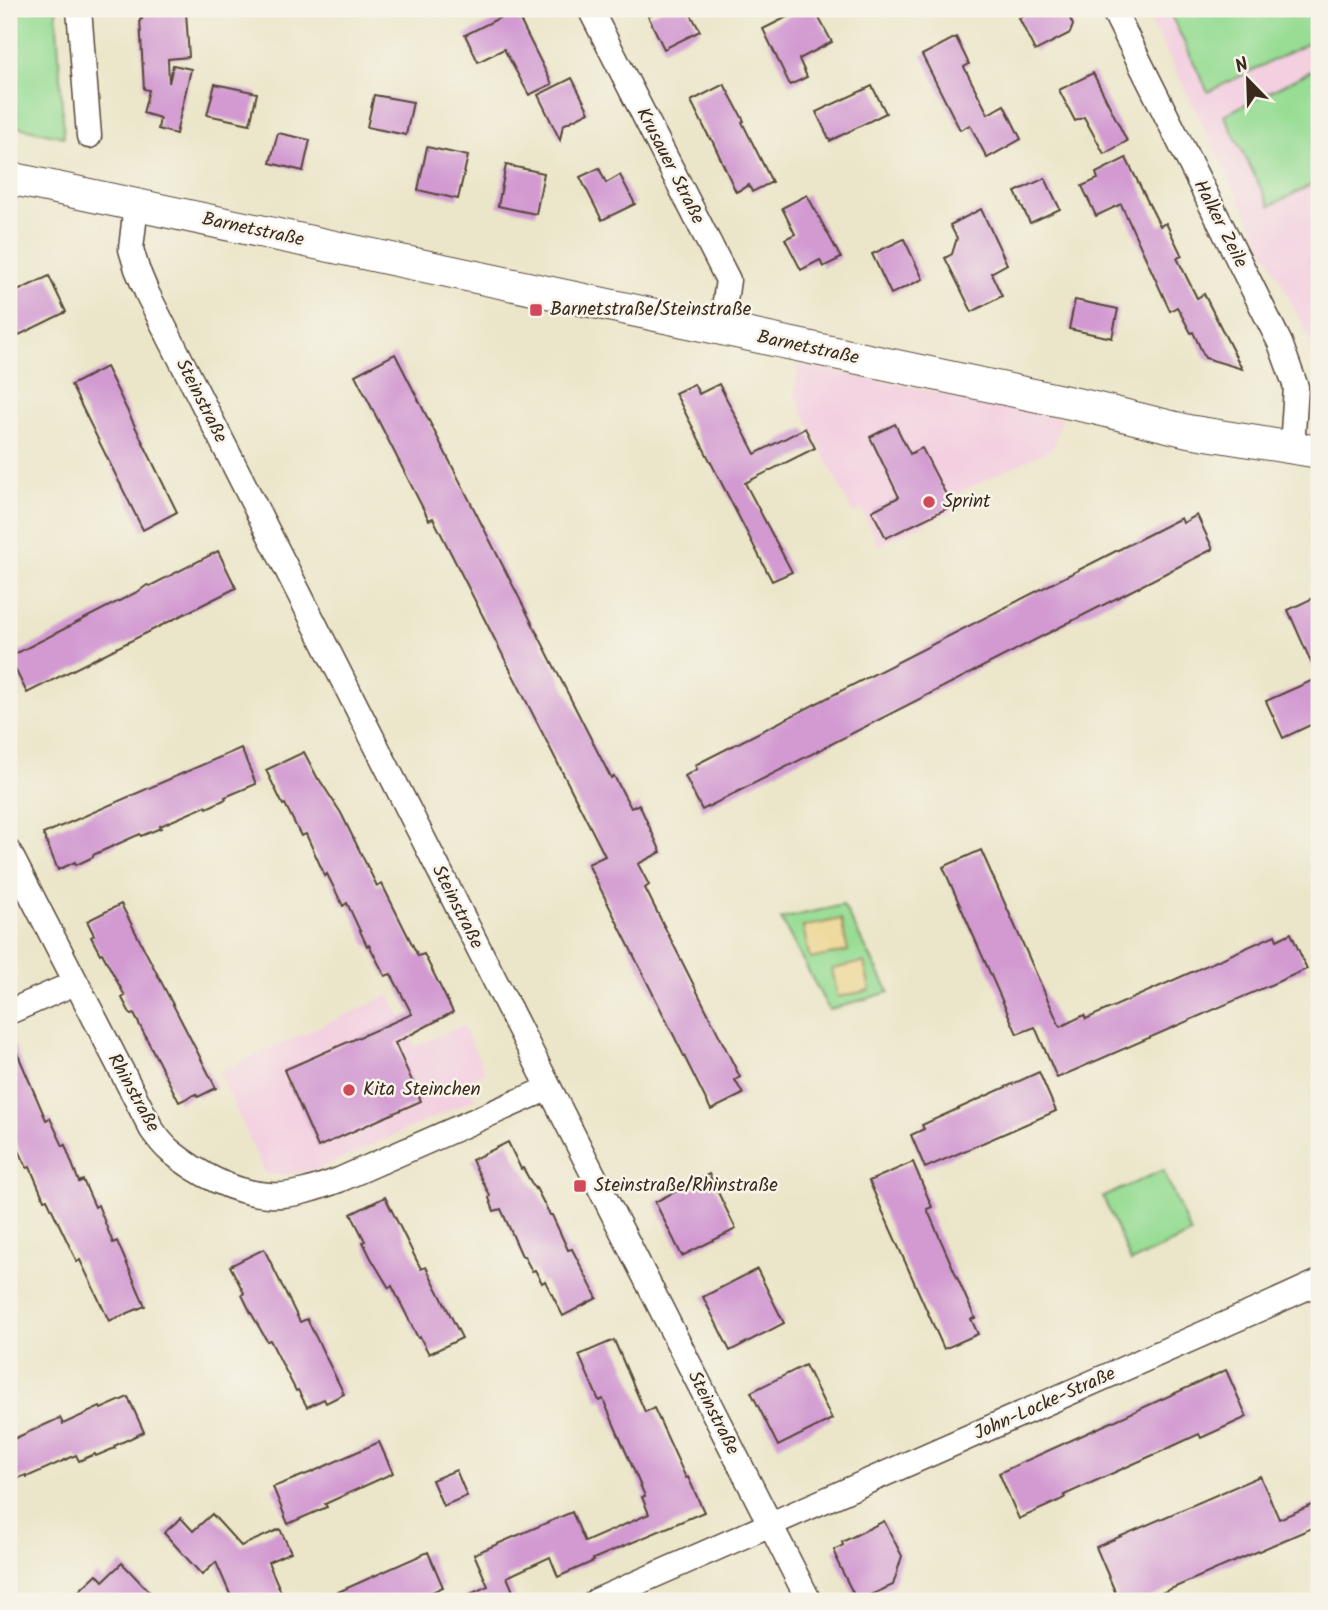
<svg xmlns="http://www.w3.org/2000/svg" width="1328" height="1610" viewBox="0 0 1328 1610" font-family="Kalam,sans-serif">
	<style>
		.built { fill: #f3cfe0 }
		.green { fill: #99dd95; stroke: #6a845a; stroke-width: 2 }
		.sand { fill: #eeda9e; stroke: #94825e; stroke-width: 2 }
		.building { fill: #d29ad1 }
		.lines { fill: none; stroke-linecap: round; stroke-linejoin: round }
		.minor-casing { stroke: #554638; stroke-width: 27 }
		.tertiary-casing { stroke: #554638; stroke-width: 34 }
		.minor { stroke: #fff; stroke-width: 24 }
		.tertiary { stroke: #fff; stroke-width: 32 }
		.poi-dot { fill: #d1495b; stroke: #f7f3e8; stroke-width: 2.5 }
		.labels { text-anchor: middle; dominant-baseline: central; stroke-width: 5; stroke-linejoin: round; paint-order: stroke }
		.street-label { font-size: 19px; fill: #3b2a1e; stroke: #f7f3e8 }
		.poi-label { font-size: 19px; fill: #3b2a1e; stroke: #f7f3e8; text-anchor: start }
	</style>
	<rect width="100%" height="100%" fill="#f7f3e8"/>
	<filter id="ink" filterUnits="userSpaceOnUse"><feTurbulence type="fractalNoise" baseFrequency=".0143" numOctaves="2"/><feDisplacementMap in="SourceGraphic" scale="14" xChannelSelector="R" yChannelSelector="G"/><feConvolveMatrix kernelMatrix="1 2 1 2 8 2 1 2 1" color-interpolation-filters="sRGB"/></filter>
	<filter id="wash" filterUnits="userSpaceOnUse"><feTurbulence type="fractalNoise" baseFrequency=".00686" numOctaves="4" result="noise"/><feDisplacementMap in="SourceGraphic" scale="28" xChannelSelector="R" yChannelSelector="G"/><feGaussianBlur stdDeviation="1.57" result="paint"/><feColorMatrix in="noise" values="0 0 0 0 0 0 0 0 0 0 0 0 0 0 0 0 0 1.4 0 .05"/><feComposite in="paint" operator="in"/></filter>
	<g filter="url(#wash)">
		<rect width="100%" height="100%" fill="#ebe6c9"/>
		<g class="built">
			<polygon points="1145,9 1319,9 1319,356 1299,318"/>
			<polygon points="799,364 1062,418 1053,448 952,496 957,509 878,545 861,509 853,514 794,394"/>
			<polygon points="390,995 415,1046 463,1025 485,1071 467,1082 475,1099 319,1169 290,1174 265,1174 219,1072"/>
		</g>
		<g class="green">
			<polygon points="9,9 56,9 64,137 9,125"/>
			<polygon points="1168,9 1319,9 1319,38 1208,92"/>
			<polygon points="1319,67 1319,181 1270,206 1224,115"/>
			<polygon points="843,905 889,992 829,1010 781,919"/>
			<polygon points="1163,1170 1191,1234 1131,1262 1103,1197"/>
		</g>
		<g class="sand">
			<polygon points="841,919 848,951 810,959 803,927"/>
			<polygon points="864,962 870,990 838,997 832,969"/>
		</g>
		<g id="blocks">
			<g class="building">
				<polygon points="662,9 688,9 700,31 664,49 648,16"/>
				<polygon points="803,9 814,9 832,42 799,59 807,77 790,85 763,29"/>
				<polygon points="1039,9 1066,9 1073,25 1070,33 1035,51 1019,18"/>
				<polygon points="515,10 552,84 529,95 504,49 478,62 465,35"/>
				<polygon points="186,12 189,57 168,59 169,83 173,65 191,69 176,134 158,129 160,118 143,113 149,90 144,89 140,19 142,19 142,15"/>
				<polygon points="956,37 969,64 964,67 988,114 1004,105 1021,139 987,158 970,125 960,130 922,55"/>
				<polygon points="1093,73 1127,141 1104,154 1084,117 1075,121 1059,90"/>
				<polygon points="572,78 589,112 563,125 560,140 538,95"/>
				<polygon points="215,84 257,93 250,124 207,115"/>
				<polygon points="724,84 744,121 742,122 772,182 752,192 749,185 736,192 711,138 710,139 691,101"/>
				<polygon points="872,86 886,113 830,141 816,112"/>
				<polygon points="374,95 413,102 406,135 367,127"/>
				<polygon points="278,133 310,140 303,171 270,163"/>
				<polygon points="427,147 468,156 458,199 418,190"/>
				<polygon points="1126,158 1160,226 1166,223 1182,256 1177,258 1197,298 1204,294 1242,369 1205,358 1193,332 1191,333 1177,307 1170,311 1121,204 1096,216 1082,186 1098,179 1096,173"/>
				<polygon points="506,165 544,173 536,214 498,206"/>
				<polygon points="599,168 606,183 620,175 635,204 602,220 580,177"/>
				<polygon points="1045,178 1060,209 1030,223 1015,192"/>
				<polygon points="807,195 841,258 823,267 820,260 801,270 785,239 795,234 782,208"/>
				<polygon points="981,209 1007,264 991,273 1002,296 972,312 945,258 952,254 957,238 950,225"/>
				<polygon points="904,239 923,279 891,294 872,254"/>
				<polygon points="49,276 66,312 9,340 9,295"/>
				<polygon points="1075,300 1118,309 1112,338 1069,329"/>
				<polygon points="395,354 611,778 614,776 631,808 639,804 661,852 638,864 649,885 645,888 740,1077 735,1080 743,1094 711,1110 588,864 605,856 433,518 429,520 355,375"/>
				<polygon points="106,367 177,512 143,530 71,385"/>
				<polygon points="694,384 699,394 719,384 755,454 805,428 815,448 745,483 792,572 772,581 675,393"/>
				<polygon points="895,424 910,454 922,448 952,506 886,538 872,511 899,497 870,437"/>
				<polygon points="1197,515 1213,549 702,810 685,776 697,769 695,765 1181,518 1183,523"/>
				<polygon points="218,551 236,588 27,693 9,657 139,591 147,585 150,586"/>
				<polygon points="1313,598 1319,613 1319,721 1283,738 1266,701 1318,678 1288,610"/>
				<polygon points="241,748 256,784 225,797 226,799 207,808 206,806 160,826 161,828 141,836 140,834 93,855 93,857 76,865 75,862 58,870 43,834"/>
				<polygon points="304,752 318,779 319,779 341,813 377,886 382,884 418,956 424,954 453,1012 395,1043 421,1101 318,1147 284,1070 412,1014 391,974 385,976 369,945 367,946 347,903 343,906 327,874 325,876 306,834 301,836 285,804 283,805 266,770"/>
				<polygon points="981,850 1060,1027 1084,1015 1086,1019 1275,935 1277,940 1291,933 1307,969 1057,1078 1035,1027 1017,1034 943,867"/>
				<polygon points="121,904 216,1088 198,1097 196,1094 179,1102 134,1014 131,1015 122,998 125,996 102,953 100,954 91,937 94,935 87,921"/>
				<polygon points="9,1034 46,1120 50,1118 63,1146 65,1145 79,1182 83,1180 95,1207 98,1205 113,1243 117,1241 145,1306 109,1321 80,1260 77,1262 47,1199 44,1200 30,1167 27,1168 9,1128"/>
				<polygon points="1039,1072 1056,1111 925,1168 911,1135 924,1129 922,1125"/>
				<polygon points="508,1142 521,1169 523,1168 535,1189 536,1188 550,1215 552,1215 568,1250 572,1249 597,1298 563,1316 545,1281 542,1283 535,1270 532,1271 524,1256 522,1256 501,1209 494,1211 489,1198 490,1196 472,1160"/>
				<polygon points="913,1162 932,1207 927,1209 975,1318 971,1319 978,1334 944,1349 869,1181"/>
				<polygon points="709,1174 736,1229 682,1256 655,1202"/>
				<polygon points="385,1197 421,1269 426,1267 462,1338 429,1354 420,1337 418,1338 392,1286 389,1288 371,1258 363,1242 365,1241 351,1214"/>
				<polygon points="264,1249 300,1322 307,1319 344,1394 326,1403 324,1399 307,1407 298,1390 296,1391 270,1340 267,1341 250,1311 242,1295 244,1293 230,1266"/>
				<polygon points="757,1269 784,1323 730,1351 703,1297"/>
				<polygon points="614,1340 645,1412 654,1408 686,1478 688,1477 704,1512 593,1559 594,1561 558,1577 550,1557 507,1577 515,1596 502,1601 455,1601 488,1586 474,1554 572,1512 585,1542 649,1514 642,1497 645,1496 603,1399 599,1401 579,1355"/>
				<polygon points="805,1365 832,1419 778,1446 751,1392"/>
				<polygon points="1226,1370 1247,1417 1201,1438 1199,1434 1171,1447 1064,1495 1065,1498 1019,1519 999,1473"/>
				<polygon points="128,1397 144,1432 114,1446 115,1448 96,1456 95,1454 79,1461 76,1455 27,1477 26,1475 9,1482 9,1441 60,1418 63,1424 100,1407 101,1409"/>
				<polygon points="379,1442 393,1473 325,1504 327,1507 288,1524 273,1487 312,1472"/>
				<polygon points="456,1470 467,1496 443,1506 432,1480"/>
				<polygon points="1260,1476 1279,1519 1319,1502 1319,1525 1143,1601 1119,1601 1096,1547"/>
				<polygon points="212,1514 241,1546 280,1529 291,1552 268,1562 285,1601 233,1601 216,1562 202,1575 164,1533 181,1518 193,1531"/>
				<polygon points="884,1521 902,1556 893,1585 857,1601 836,1559 838,1559 834,1550 843,1545 842,1542"/>
				<polygon points="428,1552 443,1587 419,1598 411,1601 318,1601"/>
				<polygon points="122,1563 158,1601 68,1601 97,1574 103,1581"/>
			</g>
		</g>
	</g>
	<g filter="url(#ink)">
		<use href="#blocks" fill-opacity="0" stroke="#554638" stroke-width="2"/>
		<g class="lines">
			<defs>
				<g id="minor">
					<polyline points="79,9 89,136"/>
					<polyline points="590,9 728,280 721,329"/>
					<polyline points="1113,9 1280,343 1296,387 1292,447"/>
					<polyline points="136,205 131,249 137,269 147,293 809,1601"/>
					<path d="M 9,852 L 152,1130 C 157,1137 163,1145 170,1151 C 197,1173 233,1193 269,1195 C 292,1197 317,1188 339,1180 L 549,1088"/>
					<polyline points="9,1012 75,983"/>
					<polyline points="596,1601 1264,1307 1319,1282"/>
				</g>
				<polyline id="tertiary" points="9,178 1090,407 1188,431 1319,452"/>
			</defs>
			<use href="#minor" class="minor-casing"/>
			<use href="#tertiary" class="tertiary-casing"/>
			<use href="#minor" class="minor"/>
			<use href="#tertiary" class="tertiary"/>
		</g>
	</g>
	<g class="poi-dot">
		<rect x="529" y="303" width="14" height="14" rx="3.5"/>
		<circle cx="929" cy="502" r="7"/>
		<circle cx="349" cy="1090" r="7"/>
		<rect x="573" y="1179" width="14" height="14" rx="3.5"/>
	</g>
	<g class="labels">
		<g class="street-label">
			<text transform="translate(670 166) rotate(63)">Krusauer Straße</text>
			<text transform="translate(1220 224) rotate(63)">Halker Zeile</text>
			<text transform="translate(253 230) rotate(12)">Barnetstraße</text>
			<text transform="translate(808 348) rotate(12)">Barnetstraße</text>
			<text transform="translate(201 401) rotate(63)">Steinstraße</text>
			<text transform="translate(457 907) rotate(63)">Steinstraße</text>
			<text transform="translate(133 1093) rotate(61)">Rhinstraße</text>
			<text transform="translate(1045 1404) rotate(-24)">John-Locke-Straße</text>
			<text transform="translate(713 1413) rotate(63)">Steinstraße</text>
		</g>
		<g class="poi-label">
			<text x="550" y="310">Barnetstraße/Steinstraße</text>
			<text x="943" y="502">Sprint</text>
			<text x="363" y="1090">Kita Steinchen</text>
			<text x="594" y="1186">Steinstraße/Rhinstraße</text>
		</g>
	</g>
	<rect width="1328" height="1610" fill="none" stroke="#f7f3e8" stroke-width="35"/>
	<g transform="translate(1248 80) rotate(337)" stroke="#f7f3e8" stroke-width="5" paint-order="stroke">
	<path d="M0-5L12 26L0 18L-12 26Z" fill="#3b2a1e"/>
	<text y="-10" font-size="19" font-weight="bold" text-anchor="middle" fill="#3b2a1e">N</text>
	</g>
</svg>
